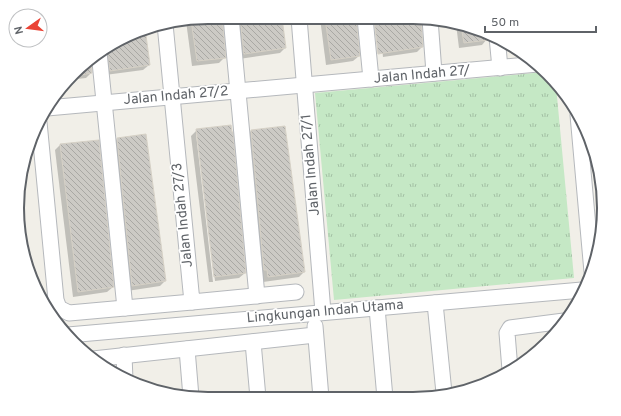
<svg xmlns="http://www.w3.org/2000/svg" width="621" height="416" viewBox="0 0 621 416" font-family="Overpass,sans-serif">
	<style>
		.park { fill: url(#park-tufts) }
		.shadow { fill: #0003 }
		.building { fill: url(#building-back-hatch); stroke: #d6d1c6 }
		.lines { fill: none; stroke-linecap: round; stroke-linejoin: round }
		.minor-casing { stroke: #b5b8bc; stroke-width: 17 }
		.minor { stroke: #fff; stroke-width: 15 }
		.labels { text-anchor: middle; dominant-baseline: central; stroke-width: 3.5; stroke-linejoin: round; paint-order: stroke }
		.street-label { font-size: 14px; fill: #5f6368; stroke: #fff }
		.rim { fill: none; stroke: #5f6368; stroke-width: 2 }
	</style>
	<defs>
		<pattern id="park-tufts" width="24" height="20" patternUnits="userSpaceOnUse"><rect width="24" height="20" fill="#c5e8c5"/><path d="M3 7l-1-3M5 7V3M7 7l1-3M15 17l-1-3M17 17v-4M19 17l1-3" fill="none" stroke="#a3c0a4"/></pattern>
		<pattern id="building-back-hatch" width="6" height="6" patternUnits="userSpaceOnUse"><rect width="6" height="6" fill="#cccac5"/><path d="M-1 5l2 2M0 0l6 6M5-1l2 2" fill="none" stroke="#a9a8a4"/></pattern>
	</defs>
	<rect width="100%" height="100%" fill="#f1efe8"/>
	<polygon class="park" points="545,72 556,86 574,278 334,300 315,93"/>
	<g class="shadow">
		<polygon points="208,17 225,57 219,63 192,66 186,21"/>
		<polygon points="233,17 281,18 285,48 280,53 239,59"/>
		<polygon points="320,18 355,18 359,56 353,61 326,65"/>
		<polygon points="379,18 421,19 422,47 417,52 383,57"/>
		<polygon points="456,24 488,34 487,39 482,45 459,48"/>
		<polygon points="143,29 149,65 143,70 105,75 102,49"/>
		<polygon points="90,60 91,73 86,78 68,80"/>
		<polygon points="284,127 304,272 299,277 263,282 246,136 251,131"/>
		<polygon points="197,130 245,273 239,278 215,281 198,134 196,134 213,282 209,282 191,136"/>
		<polygon points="117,139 165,281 160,286 127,291 112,144"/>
		<polygon points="60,145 113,287 107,292 73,297 55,150"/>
	</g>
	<g class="building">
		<polygon points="208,17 222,17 226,58 197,61 191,20"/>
		<polygon points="240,17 282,18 286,48 244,54"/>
		<polygon points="325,18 356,18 360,56 331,60"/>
		<polygon points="374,18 421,19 423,47 378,54"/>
		<polygon points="461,26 489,34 488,40 464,43"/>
		<polygon points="145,28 150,65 110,71 106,47"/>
		<polygon points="91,60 92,73 74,76 87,64"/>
		<polygon points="231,125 232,132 233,132 246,273 214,277 196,129"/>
		<polygon points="285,126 305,272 268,277 267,270 264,270 251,130"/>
		<polygon points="146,134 166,281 132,286 117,138"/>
		<polygon points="99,140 114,287 78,292 60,144"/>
	</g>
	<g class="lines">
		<defs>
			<g id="minor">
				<polyline points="231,17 257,296"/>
				<polyline points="299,18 323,312"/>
				<polyline points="365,18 371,79"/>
				<polyline points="430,19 434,73"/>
				<polyline points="165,24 192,302 296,292"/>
				<polyline points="497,37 500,68"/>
				<polyline points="99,52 125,308"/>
				<polyline points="47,108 538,64"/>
				<polyline points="578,115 592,272"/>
				<polyline points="39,122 56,300 59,308 69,313 192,302"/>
				<polyline points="435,303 444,393"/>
				<polyline points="377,308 385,398"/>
				<polyline points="315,326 321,398"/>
				<polyline points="68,335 582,290"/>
				<polyline points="253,342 258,398"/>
				<polyline points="187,349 191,397"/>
				<polyline points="124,355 125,380"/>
				<polyline points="93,359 315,335"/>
				<polyline points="510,370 507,333 510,328 564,321"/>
			</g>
		</defs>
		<use href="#minor" class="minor-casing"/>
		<use href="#minor" class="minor"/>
	</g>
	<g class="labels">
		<g class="street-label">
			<text transform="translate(422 75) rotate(-5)">Jalan Indah 27/</text>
			<text transform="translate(176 96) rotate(-5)">Jalan Indah 27/2</text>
			<text transform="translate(311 165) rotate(-95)">Jalan Indah 27/1</text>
			<text transform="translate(183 215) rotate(-96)">Jalan Indah 27/3</text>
			<text transform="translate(325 312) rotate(-5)">Lingkungan Indah Utama</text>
		</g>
	</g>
	<path d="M0 0H621V416H0ZM208 24H413A184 184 0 0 1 597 208V208A184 184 0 0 1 413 392H208A184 184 0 0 1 24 208V208A184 184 0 0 1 208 24Z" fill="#fff" fill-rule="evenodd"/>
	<path class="rim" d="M208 24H413A184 184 0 0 1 597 208V208A184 184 0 0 1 413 392H208A184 184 0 0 1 24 208V208A184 184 0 0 1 208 24Z"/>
	<g transform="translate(28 28) rotate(256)"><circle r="19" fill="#ffffff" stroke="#bfc1c3"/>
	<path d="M0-3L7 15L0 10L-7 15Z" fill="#ea4335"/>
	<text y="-6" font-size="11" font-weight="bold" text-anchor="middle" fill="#5f6368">N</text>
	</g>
	<path d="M485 26v6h111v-6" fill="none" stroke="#5f6368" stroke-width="2"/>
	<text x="491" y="26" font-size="12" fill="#5f6368" stroke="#ffffff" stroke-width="3" paint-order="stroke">50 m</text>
</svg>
